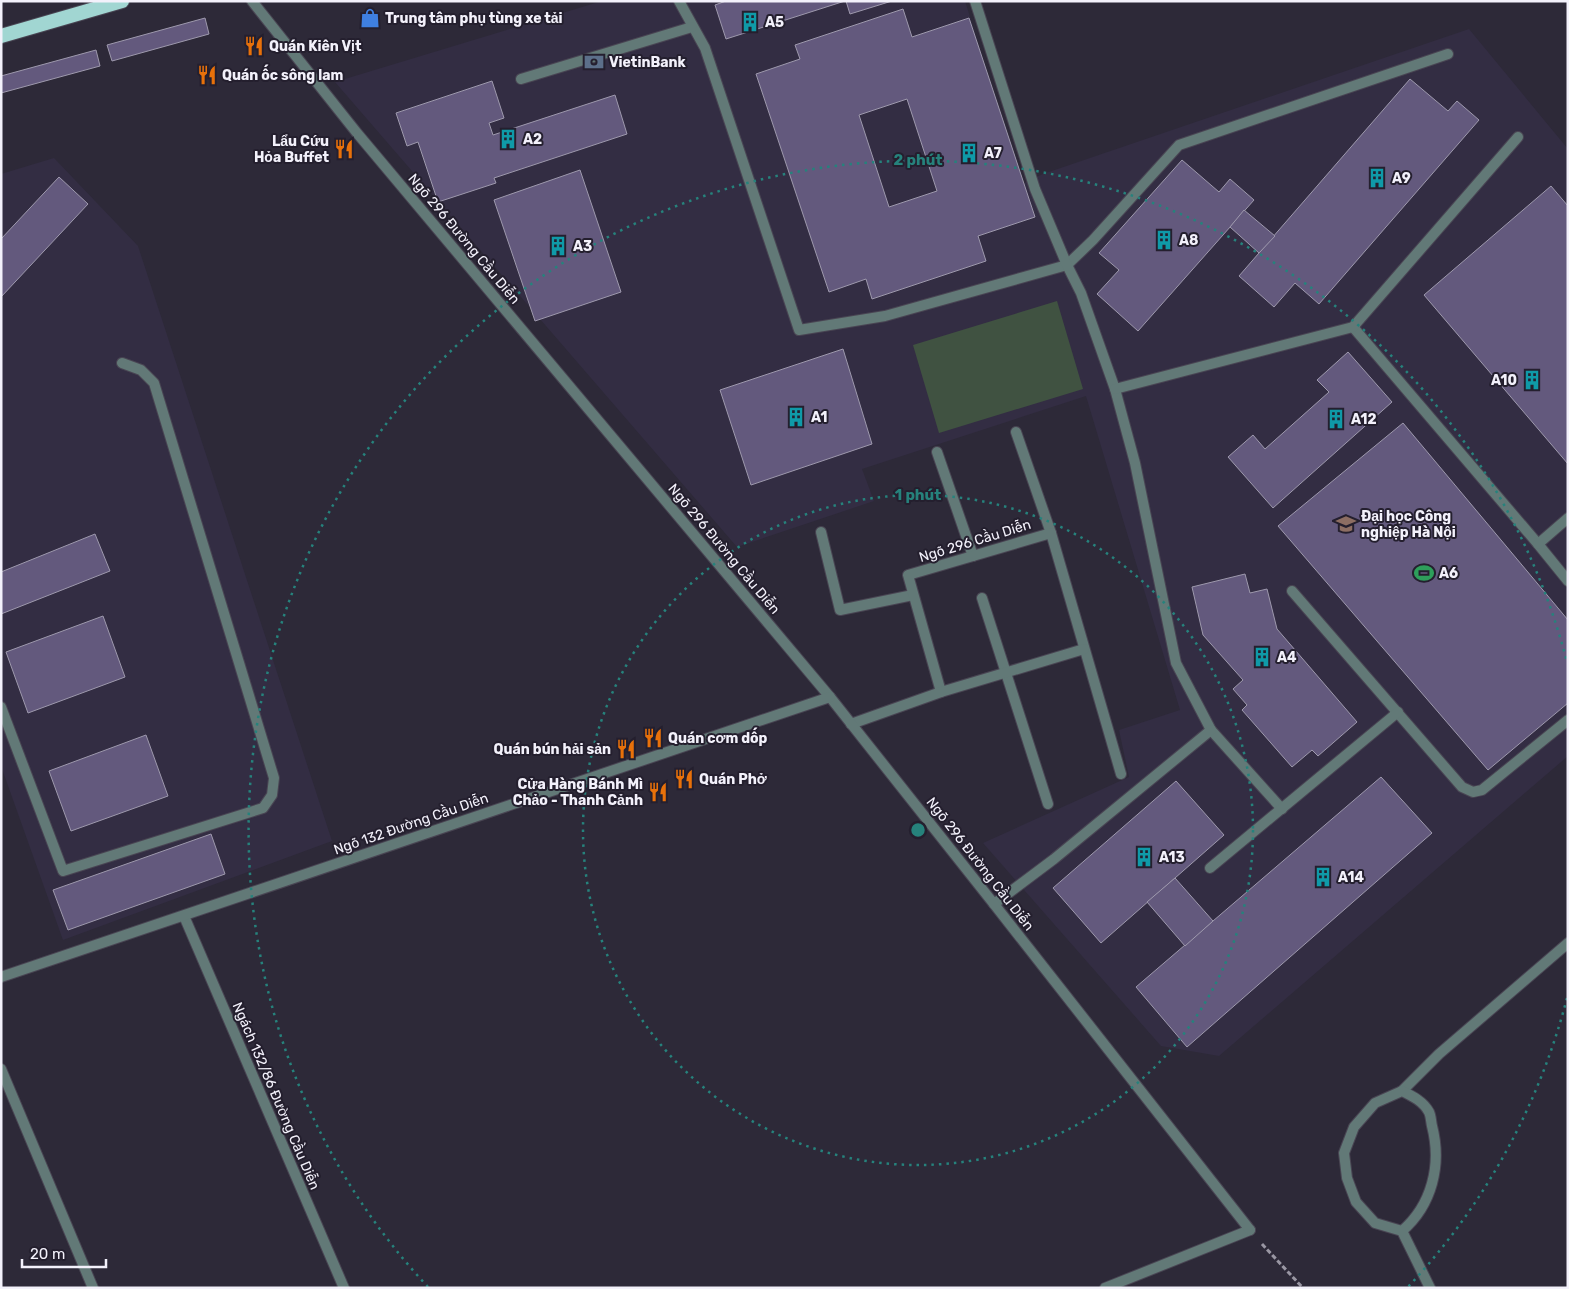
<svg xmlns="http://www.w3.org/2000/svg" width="1569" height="1289" viewBox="0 0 1569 1289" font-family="Rubik,sans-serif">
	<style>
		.built { fill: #332d43 }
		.green { fill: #405241 }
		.building { fill: #63597d; stroke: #9e99ad; fill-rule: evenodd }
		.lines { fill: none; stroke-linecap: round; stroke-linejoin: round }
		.service-casing { stroke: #494553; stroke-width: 12 }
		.minor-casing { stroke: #494553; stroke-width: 12 }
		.trunk-casing { stroke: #494553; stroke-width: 16 }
		.path { stroke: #9996a3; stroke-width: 3; stroke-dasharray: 5 2.5; stroke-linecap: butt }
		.service { stroke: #627977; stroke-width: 10 }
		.minor { stroke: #627977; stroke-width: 10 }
		.trunk { stroke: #a1d6d2; stroke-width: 14 }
		.ring { fill: none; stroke: #26827c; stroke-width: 2.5; stroke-dasharray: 2.5 5 }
		.labels { text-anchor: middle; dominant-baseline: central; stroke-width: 4; stroke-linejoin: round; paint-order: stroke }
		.poi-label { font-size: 14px; font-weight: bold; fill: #f3f1fb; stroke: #241f2e; text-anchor: start }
		.street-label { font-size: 14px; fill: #f3f1fb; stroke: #241f2e }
		.centre { fill: #26827c; stroke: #241f2e; stroke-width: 2.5 }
		.ring-label { font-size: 15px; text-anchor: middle; font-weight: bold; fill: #26827c; stroke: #241f2e; stroke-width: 4; stroke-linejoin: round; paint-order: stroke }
	</style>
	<rect width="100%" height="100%" fill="#2d2938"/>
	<g class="built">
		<polygon points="602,1 965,1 1022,184 1043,174 1469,29 1568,149 1568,756 1219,1056 1161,1046 983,843 1129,777 1119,730 1180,710 1086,396 862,469 874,501 737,547 335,82"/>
		<polygon points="54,158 138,246 332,841 63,940 1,766 1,174"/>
	</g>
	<polygon class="green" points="1057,301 1083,389 939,433 913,345"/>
	<g class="building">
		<polygon points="726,1 845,1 726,39 715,5"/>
		<polygon points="846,1 892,1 850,14"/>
		<path d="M 903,9 L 912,37 L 969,18 L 1035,217 L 978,236 L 986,261 L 872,299 L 866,279 L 829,292 L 756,74 L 800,59 L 795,45 ZM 907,99 L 937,191 L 889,207 L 859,115 Z"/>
		<polygon points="205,18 209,34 112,61 107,45"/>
		<polygon points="96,50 100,66 1,93 1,76"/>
		<polygon points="1410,79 1448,111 1457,101 1479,120 1319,304 1295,283 1274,307 1239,276"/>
		<polygon points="492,81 504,118 489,123 493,135 615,95 627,134 494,178 496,183 438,202 418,142 407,146 396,113"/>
		<polygon points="1182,160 1219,192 1230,179 1254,200 1138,331 1097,294 1119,270 1099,253"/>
		<polygon points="580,170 621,292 535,321 494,200"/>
		<polygon points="59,177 88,204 1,297 1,239"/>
		<polygon points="1551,186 1568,206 1568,464 1424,295"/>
		<polygon points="1244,210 1275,236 1259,253 1230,227"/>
		<polygon points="843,349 872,444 751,485 720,390"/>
		<polygon points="1348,352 1392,402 1273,508 1228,457 1253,435 1265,449 1329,392 1317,380"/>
		<polygon points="1403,423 1568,620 1568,703 1488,770 1278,526"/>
		<polygon points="95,534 110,571 1,614 1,572"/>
		<polygon points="1245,574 1250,593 1267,589 1277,629 1357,722 1318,756 1312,750 1292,767 1242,710 1247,705 1233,689 1243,680 1203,635 1192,587"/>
		<polygon points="103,616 125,677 28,713 6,652"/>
		<polygon points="146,735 168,796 71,831 49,771"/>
		<polygon points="1381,777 1432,833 1187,1047 1136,987"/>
		<polygon points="1176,781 1224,835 1101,943 1053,888"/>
		<polygon points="211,834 225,874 68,930 53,890"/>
		<polygon points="1175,878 1213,921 1185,946 1147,902"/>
	</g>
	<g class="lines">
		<defs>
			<g id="service">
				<polyline points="679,1 705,48 799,330 885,316 1067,265 1093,240 1179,145 1448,54"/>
				<polyline points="975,1 1035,189 1067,265 1081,293 1115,389 1135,463 1176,663 1211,730 1282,809"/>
				<polyline points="521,79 692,27"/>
				<polyline points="1353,327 1538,544 1568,581"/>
				<polyline points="1115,389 1353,327 1518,137"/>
				<polyline points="1016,432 1051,533"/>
				<polyline points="937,452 973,556"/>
				<polyline points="821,532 840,610 913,595"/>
				<polyline points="1538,544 1568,518"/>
				<polyline points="1292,591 1462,787 1473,792 1482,790 1568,720"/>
				<polyline points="982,598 1048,804"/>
				<polyline points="941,692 908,575 1051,533 1121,774"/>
				<polyline points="1,707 63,871 263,808 272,795 274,778 154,383 141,370 122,363"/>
				<polyline points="851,724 941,692 1084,649"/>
				<polyline points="1210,868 1398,712"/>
				<polyline points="994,904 1054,859 1211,730"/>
				<polyline points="1,1069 93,1288"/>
				<polyline points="1402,1091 1439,1054 1568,943"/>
				<path d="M 1402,1231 C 1432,1205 1442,1165 1432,1126 C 1431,1122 1431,1116 1429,1112 C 1423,1101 1412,1096 1402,1091 L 1375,1103 L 1354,1127 L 1344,1153 L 1347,1178 L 1356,1202 L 1375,1223 L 1402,1231 L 1430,1288"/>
				<polyline points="1105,1288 1250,1230"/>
			</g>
			<g id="minor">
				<polyline points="252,1 357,133 830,697 994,904 1250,1230"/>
				<polyline points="184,916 344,1288"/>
				<polyline points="1,977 830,697"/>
			</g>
			<polyline id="trunk" points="1,36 122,1"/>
		</defs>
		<use href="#service" class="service-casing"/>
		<use href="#minor" class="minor-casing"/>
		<use href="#trunk" class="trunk-casing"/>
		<polyline class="path" points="1262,1244 1303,1288"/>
		<use href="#service" class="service"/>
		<use href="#minor" class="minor"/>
		<use href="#trunk" class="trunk"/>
	</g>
	<g class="ring">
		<circle cx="918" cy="830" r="335"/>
		<path d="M1567 998A670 670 0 0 1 1408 1287M428 1287A670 670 0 1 1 1567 662"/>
	</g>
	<defs>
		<symbol id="shop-bare" viewBox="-9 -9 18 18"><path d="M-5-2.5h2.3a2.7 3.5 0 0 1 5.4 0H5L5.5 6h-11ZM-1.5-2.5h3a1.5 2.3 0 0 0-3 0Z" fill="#3f7fe0" stroke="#241f2e" stroke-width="2.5" paint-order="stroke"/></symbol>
		<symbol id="building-bare" viewBox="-9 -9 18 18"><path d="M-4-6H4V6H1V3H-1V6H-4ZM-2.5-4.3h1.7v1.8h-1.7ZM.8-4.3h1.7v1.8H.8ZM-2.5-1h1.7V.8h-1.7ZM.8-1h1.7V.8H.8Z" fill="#0f9aa8" stroke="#241f2e" stroke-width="2.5" paint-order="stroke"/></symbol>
		<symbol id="restaurant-bare" viewBox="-9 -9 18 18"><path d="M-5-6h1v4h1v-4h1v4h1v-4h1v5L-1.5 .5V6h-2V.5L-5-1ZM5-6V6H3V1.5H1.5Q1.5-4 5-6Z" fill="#e8710a" stroke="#241f2e" stroke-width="2.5" paint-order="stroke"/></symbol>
		<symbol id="bank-bare" viewBox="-9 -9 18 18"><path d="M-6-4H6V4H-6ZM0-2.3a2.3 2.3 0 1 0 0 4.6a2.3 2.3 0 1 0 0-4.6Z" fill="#5c6f8a" stroke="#241f2e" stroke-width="2.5" paint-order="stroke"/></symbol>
		<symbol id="university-bare" viewBox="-9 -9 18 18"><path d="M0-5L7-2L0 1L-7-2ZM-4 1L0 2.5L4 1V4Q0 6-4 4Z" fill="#8d6e63" stroke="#241f2e" stroke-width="2.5" paint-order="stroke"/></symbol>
		<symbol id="stadium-bare" viewBox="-9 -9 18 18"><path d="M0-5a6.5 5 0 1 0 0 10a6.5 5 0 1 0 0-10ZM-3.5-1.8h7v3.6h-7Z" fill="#2e9e5b" stroke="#241f2e" stroke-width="2.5" paint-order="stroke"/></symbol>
	</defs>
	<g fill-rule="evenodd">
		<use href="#shop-bare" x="356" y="4" width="28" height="28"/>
		<use href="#building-bare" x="736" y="8" width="28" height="28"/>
		<use href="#restaurant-bare" x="240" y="32" width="28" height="28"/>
		<use href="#bank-bare" x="580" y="48" width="28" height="28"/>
		<use href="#restaurant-bare" x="193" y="61" width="28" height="28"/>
		<use href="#building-bare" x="494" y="125" width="28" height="28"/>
		<use href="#restaurant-bare" x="330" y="135" width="28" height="28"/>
		<use href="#building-bare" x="955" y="139" width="28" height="28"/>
		<use href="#building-bare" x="1363" y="164" width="28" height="28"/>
		<use href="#building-bare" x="1150" y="226" width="28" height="28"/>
		<use href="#building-bare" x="544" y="232" width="28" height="28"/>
		<use href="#building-bare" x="1518" y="366" width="28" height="28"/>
		<use href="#building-bare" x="782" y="403" width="28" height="28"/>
		<use href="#building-bare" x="1322" y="405" width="28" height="28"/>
		<use href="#university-bare" x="1332" y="510" width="28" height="28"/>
		<use href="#stadium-bare" x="1410" y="559" width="28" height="28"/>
		<use href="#building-bare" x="1248" y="643" width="28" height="28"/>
		<use href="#restaurant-bare" x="639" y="724" width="28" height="28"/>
		<use href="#restaurant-bare" x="612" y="735" width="28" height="28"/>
		<use href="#restaurant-bare" x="670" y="765" width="28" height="28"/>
		<use href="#restaurant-bare" x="644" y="778" width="28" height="28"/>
		<use href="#building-bare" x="1130" y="843" width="28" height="28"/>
		<use href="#building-bare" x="1309" y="863" width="28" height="28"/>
	</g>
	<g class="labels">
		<g class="poi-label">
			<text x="385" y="18">Trung tâm phụ tùng xe tải</text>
			<text x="765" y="22">A5</text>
			<text x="269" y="46">Quán Kiên Vịt</text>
			<text x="609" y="62">VietinBank</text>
			<text x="222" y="75">Quán ốc sông lam</text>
			<text x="523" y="139">A2</text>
			<text x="329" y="141" text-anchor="end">Lẩu Cứu<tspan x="329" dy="16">Hỏa Buffet</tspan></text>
			<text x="984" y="153">A7</text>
			<text x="1392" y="178">A9</text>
			<text x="1179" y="240">A8</text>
			<text x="573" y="246">A3</text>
			<text x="1517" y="380" text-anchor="end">A10</text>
			<text x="811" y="417">A1</text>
			<text x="1351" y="419">A12</text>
			<text x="1361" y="516">Đại học Công<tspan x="1361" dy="16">nghiệp Hà Nội</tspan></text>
			<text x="1439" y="573">A6</text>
			<text x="1277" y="657">A4</text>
			<text x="668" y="738">Quán cơm dốp</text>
			<text x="611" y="749" text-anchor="end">Quán bún hải sản</text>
			<text x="699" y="779">Quán Phở</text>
			<text x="643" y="784" text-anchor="end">Cửa Hàng Bánh Mì<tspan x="643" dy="16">Chảo - Thanh Cảnh</tspan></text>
			<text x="1159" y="857">A13</text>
			<text x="1338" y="877">A14</text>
		</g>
		<g class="street-label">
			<text transform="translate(464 239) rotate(50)">Ngõ 296 Đường Cầu Diễn</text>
			<text transform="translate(975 541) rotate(-17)">Ngõ 296 Cầu Diễn</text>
			<text transform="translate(724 549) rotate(50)">Ngõ 296 Đường Cầu Diễn</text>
			<text transform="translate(411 824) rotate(-19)">Ngõ 132 Đường Cầu Diễn</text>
			<text transform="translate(980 864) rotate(52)">Ngõ 296 Đường Cầu Diễn</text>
			<text transform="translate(276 1096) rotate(67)">Ngách 132/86 Đường Cầu Diễn</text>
		</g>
	</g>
	<circle cx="918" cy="830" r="8" class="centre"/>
	<g class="ring-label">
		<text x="918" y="165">2 phút</text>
		<text x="918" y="500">1 phút</text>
	</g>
	<rect width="1569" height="1289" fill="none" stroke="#f3f1fb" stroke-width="5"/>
	<path d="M22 1259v8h84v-8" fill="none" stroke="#f3f1fb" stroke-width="2.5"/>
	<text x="30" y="1259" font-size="15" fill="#f3f1fb" stroke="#241f2e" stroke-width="4" paint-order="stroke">20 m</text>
</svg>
